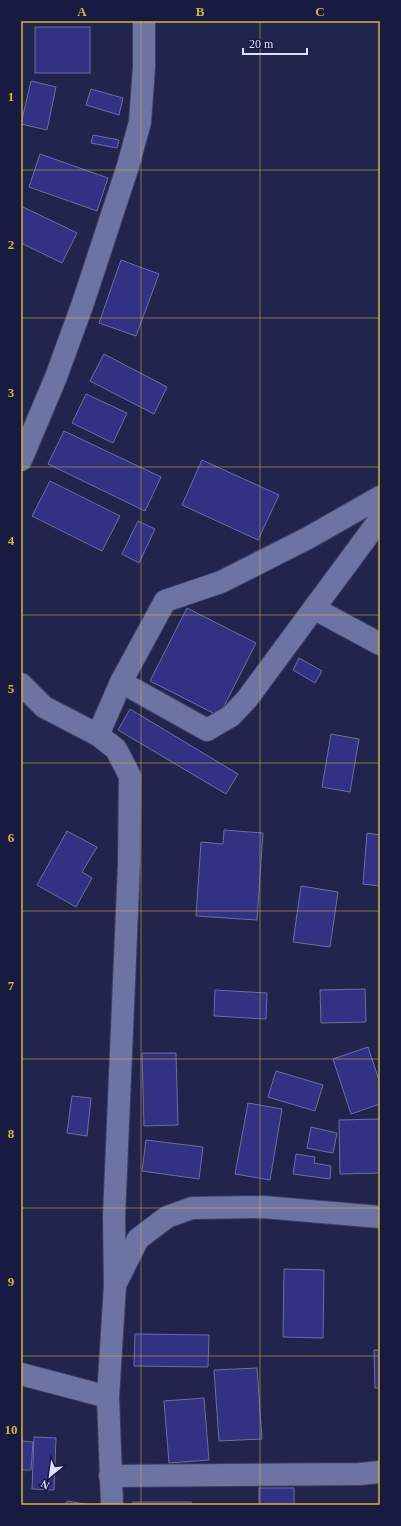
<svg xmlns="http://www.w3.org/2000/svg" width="401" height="1526" viewBox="0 0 401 1526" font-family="Georgia,serif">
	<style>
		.building { fill: #323183; stroke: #696f9f }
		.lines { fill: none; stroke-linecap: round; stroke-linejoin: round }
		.minor-casing { stroke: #3e3f63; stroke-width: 24 }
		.minor { stroke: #6d74a4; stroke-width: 22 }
		.grid { fill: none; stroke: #d0b836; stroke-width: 1; stroke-opacity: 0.55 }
		.neatline { fill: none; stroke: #d0b836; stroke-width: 1.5 }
		.grid-label { font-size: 13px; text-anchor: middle; font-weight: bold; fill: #d0b836 }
	</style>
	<rect width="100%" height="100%" fill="#22244d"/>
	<g class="building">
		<rect x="35" y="27" width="55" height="46"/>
		<polygon points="31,81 56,87 47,130 21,124"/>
		<polygon points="91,89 123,98 119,115 86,105"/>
		<polygon points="93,135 119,140 117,148 91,143"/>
		<polygon points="40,154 108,178 97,211 29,187"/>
		<polygon points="21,206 77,233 62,263 21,243"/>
		<polygon points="121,260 159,274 136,336 99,323"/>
		<polygon points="104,354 167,387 154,414 90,381"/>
		<polygon points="86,394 127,413 113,443 72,423"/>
		<polygon points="64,431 161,477 145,511 48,464"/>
		<polygon points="202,460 279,495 258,540 182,505"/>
		<polygon points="50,481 120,516 102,551 32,516"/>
		<polygon points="138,521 155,529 139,563 122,554"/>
		<polygon points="187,608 256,643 219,716 150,681"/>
		<polygon points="299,658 322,671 315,683 293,670"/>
		<polygon points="130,709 238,774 226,794 118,730"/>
		<polygon points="331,734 359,739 350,792 322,787"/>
		<polygon points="224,830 263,833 257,920 196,916 201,842 223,844"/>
		<polygon points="67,831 97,847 82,872 92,878 76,907 37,885"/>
		<polygon points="367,833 380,835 380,886 363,884"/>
		<polygon points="301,886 338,892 330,947 293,942"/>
		<polygon points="365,989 366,1022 321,1023 320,990"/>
		<polygon points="215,990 267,993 266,1019 214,1016"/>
		<polygon points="368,1047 380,1083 380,1104 351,1114 333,1059"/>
		<polygon points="142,1053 176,1053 178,1125 144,1126"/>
		<polygon points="276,1071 323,1085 315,1111 268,1097"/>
		<polygon points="72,1096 91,1098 87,1136 67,1133"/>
		<polygon points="248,1103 282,1109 270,1180 235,1174"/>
		<polygon points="379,1119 380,1173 340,1174 339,1120"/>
		<polygon points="311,1127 337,1133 333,1153 307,1148"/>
		<polygon points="146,1140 203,1147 199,1179 142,1171"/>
		<polygon points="296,1154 315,1157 314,1163 331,1166 330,1179 293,1174"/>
		<polygon points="284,1269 324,1270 323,1338 283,1337"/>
		<polygon points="135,1334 209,1335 208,1367 134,1366"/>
		<polygon points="374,1350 380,1350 380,1388 375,1388"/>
		<polygon points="257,1368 262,1439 219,1441 214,1370"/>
		<polygon points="204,1398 209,1460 169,1463 164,1401"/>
		<polygon points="34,1437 56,1438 54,1490 32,1489"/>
		<polygon points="21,1441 33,1442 31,1470 21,1470"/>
		<rect x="259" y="1488" width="35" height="17"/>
		<polygon points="67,1501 85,1504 85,1505 66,1505"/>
		<rect x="133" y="1502" width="58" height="3"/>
	</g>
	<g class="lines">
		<defs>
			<g id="minor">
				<polyline points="21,460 56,377 83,303 128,166 140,122 144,67 144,21"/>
				<polyline points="315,609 380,644"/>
				<polyline points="121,682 207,730 231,716 247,699 380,519"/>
				<polyline points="21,684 44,707 98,735 116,749 130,776 129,864 114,1217 115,1285"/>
				<polyline points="98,735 121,682 165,601 221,582 308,538 380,497"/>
				<polyline points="21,1374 108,1397"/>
				<polyline points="110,1476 360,1474 380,1472"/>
				<polyline points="112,1505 108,1397 115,1285 138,1239 167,1217 192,1208 263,1207 380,1217"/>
			</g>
		</defs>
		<use href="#minor" class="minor-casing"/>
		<use href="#minor" class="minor"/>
	</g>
	<path class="grid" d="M 141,21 L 141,1505M 260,21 L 260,1505M 21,170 L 380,170M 21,318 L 380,318M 21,467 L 380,467M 21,615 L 380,615M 21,763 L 380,763M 21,911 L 380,911M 21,1059 L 380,1059M 21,1208 L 380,1208M 21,1356 L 380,1356"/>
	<rect width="401" height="1526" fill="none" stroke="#191a42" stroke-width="44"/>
	<g transform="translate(50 1476) rotate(209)" stroke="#191a42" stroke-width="3" paint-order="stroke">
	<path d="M0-3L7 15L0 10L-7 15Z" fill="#dde2fd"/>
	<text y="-6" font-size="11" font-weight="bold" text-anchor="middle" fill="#dde2fd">N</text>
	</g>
	<path d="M243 48v6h64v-6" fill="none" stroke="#dde2fd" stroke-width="2"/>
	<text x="249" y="48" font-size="12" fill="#dde2fd" stroke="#191a42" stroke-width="3" paint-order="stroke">20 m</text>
	<rect x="22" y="22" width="357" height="1482" class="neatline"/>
	<g class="grid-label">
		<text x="82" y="16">A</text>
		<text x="200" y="16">B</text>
		<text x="320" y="16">C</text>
		<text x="11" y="101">1</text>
		<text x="11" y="249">2</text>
		<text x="11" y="397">3</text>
		<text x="11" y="545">4</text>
		<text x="11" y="693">5</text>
		<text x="11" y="842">6</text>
		<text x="11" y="990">7</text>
		<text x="11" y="1138">8</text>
		<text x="11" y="1286">9</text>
		<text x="11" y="1434">10</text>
	</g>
</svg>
